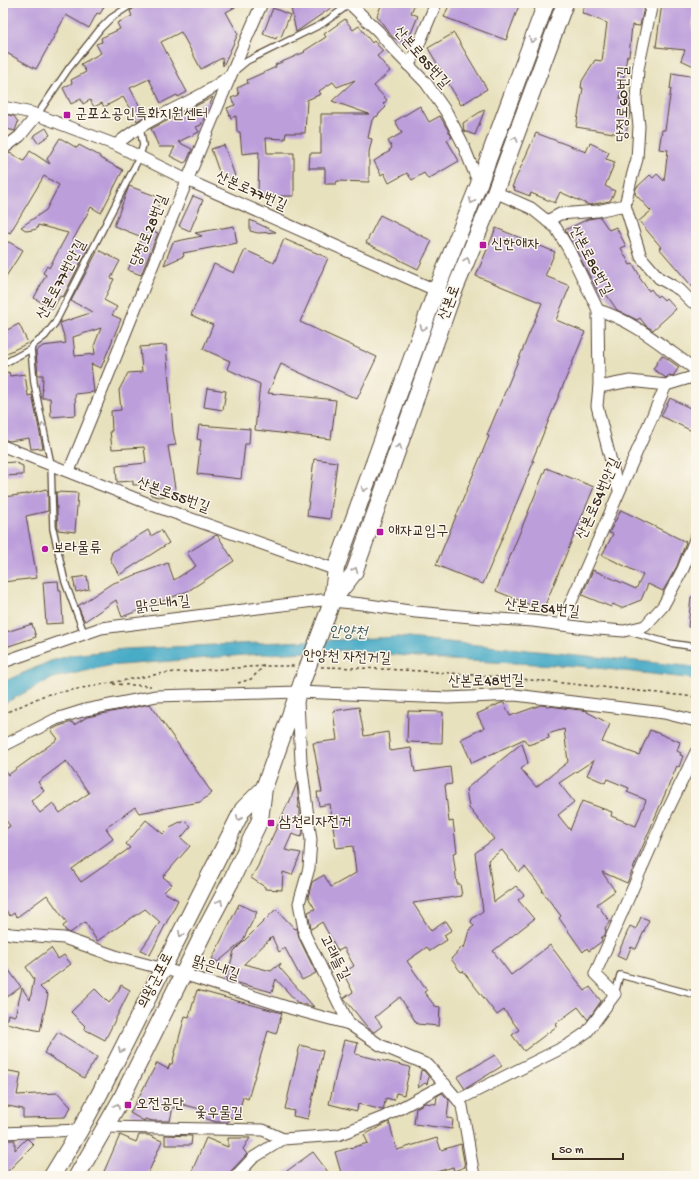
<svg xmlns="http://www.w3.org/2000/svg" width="699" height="1179" viewBox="0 0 699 1179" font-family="'Gochi Hand','Poor Story',sans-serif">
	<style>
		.water { fill: #48acc7; stroke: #426b72 }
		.building { fill: #bc9edb; fill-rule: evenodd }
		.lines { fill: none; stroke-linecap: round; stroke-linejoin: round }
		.lane-casing { stroke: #554536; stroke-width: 8 }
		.street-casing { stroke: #554536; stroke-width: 13 }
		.secondary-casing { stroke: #554536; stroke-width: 18 }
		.path { stroke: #554536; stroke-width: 1.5; stroke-dasharray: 3 3; stroke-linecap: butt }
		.lane { stroke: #fff; stroke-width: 5.5 }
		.street { stroke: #fff; stroke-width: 11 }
		.secondary { stroke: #fff; stroke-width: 16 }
		.secondary-bridge-casing { stroke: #554536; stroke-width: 18; stroke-linecap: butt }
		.secondary-bridge { stroke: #fff; stroke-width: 16 }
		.oneway { stroke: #a79f9a }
		.poi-dot { fill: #b5179e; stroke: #fbf7ec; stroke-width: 1.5 }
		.labels { text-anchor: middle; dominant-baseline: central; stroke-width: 3; stroke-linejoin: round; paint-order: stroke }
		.street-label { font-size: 15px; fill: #3b2a1e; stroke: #fbf7ec }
		.poi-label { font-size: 15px; fill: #3b2a1e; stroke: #fbf7ec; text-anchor: start }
		.water-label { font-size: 16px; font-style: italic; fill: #405e62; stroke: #fbf7ec }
	</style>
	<rect width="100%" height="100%" fill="#fbf7ec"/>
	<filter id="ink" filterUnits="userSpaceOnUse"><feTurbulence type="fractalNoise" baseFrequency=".025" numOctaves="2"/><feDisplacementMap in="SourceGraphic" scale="8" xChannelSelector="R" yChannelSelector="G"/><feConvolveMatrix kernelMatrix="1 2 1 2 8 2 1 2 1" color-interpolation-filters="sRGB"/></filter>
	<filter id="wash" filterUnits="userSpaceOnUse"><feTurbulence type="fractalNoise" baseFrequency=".012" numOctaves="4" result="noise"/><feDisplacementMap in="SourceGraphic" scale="16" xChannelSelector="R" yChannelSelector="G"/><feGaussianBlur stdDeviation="0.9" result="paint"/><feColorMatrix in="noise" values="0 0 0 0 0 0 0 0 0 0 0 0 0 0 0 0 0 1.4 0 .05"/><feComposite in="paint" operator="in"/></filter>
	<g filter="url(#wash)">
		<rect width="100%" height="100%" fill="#e8e1be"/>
		<polygon class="water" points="398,637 696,667 696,679 579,666 448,660 347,650 245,655 108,666 53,678 3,704 3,682 51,661 72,655 125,649"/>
		<g id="blocks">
			<g class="building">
				<polygon points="3,3 106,3 100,14 97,13 89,28 66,15 36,69 3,51"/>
				<polygon points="142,3 243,3 226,12 238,34 223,66 222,58 201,69 181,32 161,42 187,92 178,97 177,95 161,103 149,79 130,88 145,116 137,121 123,97 104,107 102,103 94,107 90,100 83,104 81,99 71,104 63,88 72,83 71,80 86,72 81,64 101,53 96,44 102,42 101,38 120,29 117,23 132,16 130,11"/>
				<polygon points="290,3 338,3 296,32"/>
				<polygon points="382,3 415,3 411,13 418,16 407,43 393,38 377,16"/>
				<polygon points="450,3 520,3 506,40 444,17"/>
				<polygon points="586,3 645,3 640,26 632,25 629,56 627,56 620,99 629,100 630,112 626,135 576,127 583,88 581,88 582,81 595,60 602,61 607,23 582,13"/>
				<polygon points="662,3 694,3 692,29 696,31 696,67 681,60 685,50 656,47"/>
				<polygon points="273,8 290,15 281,37 277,36 276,39 263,34"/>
				<polygon points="345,19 353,30 359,26 372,43 374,41 383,51 377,56 390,71 374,86 387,100 383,104 386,107 378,115 377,117 376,116 372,120 368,138 372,139 369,152 369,182 337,181 336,184 325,184 325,168 309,168 310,153 321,153 321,114 369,114 332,101 355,80 337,87 333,82 319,91 321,94 307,100 305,133 286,133 285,139 266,138 267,153 294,153 294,196 258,196 259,152 242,154 240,132 237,132 236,116 231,118 227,108 235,105 231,98 239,95 237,88 248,83 247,80 276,67 275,65 305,52 304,51 326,37 324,34"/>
				<polygon points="454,33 487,89 461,105 428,48"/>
				<polygon points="672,73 696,77 696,291 659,248 661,247 639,221 651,211 635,194 636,188 650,175 653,178 657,174 664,181 668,150 659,149 662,130 665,130 671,89 670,89"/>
				<polygon points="213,97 201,125 196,127 199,132 178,142 192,149 187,161 184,163 170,156 175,147 159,147 151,129"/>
				<polygon points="420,106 429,122 440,116 452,137 447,140 459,161 428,179 424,173 412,180 407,173 389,183 384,173 381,175 374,161 390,151 389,150 392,148 388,141 402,133 395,121"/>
				<polygon points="485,109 475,135 464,131 463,123"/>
				<polygon points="3,114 14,116 18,122 15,131 3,128"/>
				<polygon points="46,128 50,135 38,143 33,136"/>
				<polygon points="536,133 586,152 590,143 609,152 606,159 615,162 605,186 615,191 610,201 589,205 560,192 555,203 531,193 530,196 514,190 515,188 512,187"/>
				<polygon points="60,138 77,148 79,145 100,156 100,158 123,170 101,213 91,207 73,240 88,248 63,297 60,296 53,309 34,298 46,275 43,273 47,266 49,268 68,233 38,225 37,229 27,231 21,227 46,210 59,185 44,176 10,233 3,229 3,158 10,153 24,161 30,151 50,164 47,159"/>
				<polygon points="224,145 235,176 222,180 211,149"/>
				<polygon points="129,186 161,198 149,230 158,233 141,275 128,270 142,237 114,226"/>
				<polygon points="193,196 203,200 190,231 179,226"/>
				<polygon points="380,215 432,241 418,269 366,243"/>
				<polygon points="600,217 609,230 616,227 626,246 621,248 630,265 633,264 640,276 639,277 649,291 651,289 657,297 659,295 664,300 666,298 676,309 653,330 646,326 640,318 637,320 617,310 606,294 601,297 565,230 588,219"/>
				<polygon points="250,220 276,232 258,233 250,231"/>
				<polygon points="234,226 237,243 183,253 184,256 164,265 173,242 202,236 195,233"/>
				<polygon points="496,228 555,252 545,276 570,286 556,320 585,332 532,461 534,461 483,584 436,565 489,436 487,435 542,303 476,276"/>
				<polygon points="284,239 328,258 300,322 377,357 357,399 281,364 268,393 336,400 331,439 255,430 260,384 227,369 230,361 203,349 213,325 191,315 214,264 234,273 245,250 274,263"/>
				<polygon points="9,242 23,250 3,281 3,243"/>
				<path d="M 98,250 L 120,261 L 111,278 L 114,279 L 104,300 L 117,307 L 112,315 L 121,319 L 101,368 L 91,364 L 94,392 L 75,394 L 76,415 L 51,417 L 50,398 L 42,398 L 43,375 L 38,375 L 36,351 L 43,346 L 66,343 L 60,323 L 93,312 L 71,301 ZM 101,328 L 94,346 L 95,354 L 75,356 L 73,337 Z"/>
				<polygon points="19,324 28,343 3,355 3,332"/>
				<polygon points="166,345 173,431 176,445 168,446 176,494 159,497 151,495 149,484 133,485 133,481 117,482 116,466 146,463 144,447 112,449 110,431 112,431 111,411 121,410 119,390 128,373 142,372 140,347"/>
				<polygon points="662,355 679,367 673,376 669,375 666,378 653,369"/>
				<polygon points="9,372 10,376 25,374 28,396 32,395 43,448 31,449 29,438 9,441 3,439 3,374"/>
				<polygon points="207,388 226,391 223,410 204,407"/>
				<polygon points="670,398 696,411 696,433 661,416"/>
				<polygon points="199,425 250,429 249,444 245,444 241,479 197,474 201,440 197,439"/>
				<polygon points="314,459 337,462 330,519 307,516"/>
				<polygon points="14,462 23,466 23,475 3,476 3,463"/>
				<polygon points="546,468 594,487 543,610 496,591"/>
				<polygon points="46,489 48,491 48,511 26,516 37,578 3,582 3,497 27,494"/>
				<polygon points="56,492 78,493 75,532 58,530"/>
				<polygon points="621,510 686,542 677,566 663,591 648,584 641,600 621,608 613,604 611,607 582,595 593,570 636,589 643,575 602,555 613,534 609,533"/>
				<polygon points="148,530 151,536 161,530 169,543 119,575 110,559 112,552"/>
				<polygon points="216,535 218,536 234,561 188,591 122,617 116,600 85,621 83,618 78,606 111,584 168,563 174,580 196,566 187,553"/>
				<polygon points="87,576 89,589 76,592 73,578"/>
				<polygon points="58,581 59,590 61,590 63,623 46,624 43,582"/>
				<polygon points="691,597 696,597 696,628 688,627"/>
				<polygon points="32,624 36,637 3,648 3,633"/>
				<path d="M 501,703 L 504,703 L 510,716 L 541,705 L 588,711 L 587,712 L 610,724 L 602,742 L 639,755 L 650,730 L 680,742 L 677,751 L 681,753 L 680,755 L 683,756 L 679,767 L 677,766 L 627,883 L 602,872 L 615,891 L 597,904 L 610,922 L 605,928 L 606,931 L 605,935 L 601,938 L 602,940 L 601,942 L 589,951 L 587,948 L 583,952 L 559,918 L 561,916 L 542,891 L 543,890 L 525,867 L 519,872 L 502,850 L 488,860 L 494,902 L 516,886 L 524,895 L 518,900 L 534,919 L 493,951 L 511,975 L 550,945 L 585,991 L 590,987 L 601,1001 L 588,1020 L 578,1007 L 555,1024 L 557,1026 L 524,1051 L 512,1035 L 519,1030 L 504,1010 L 497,1015 L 463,971 L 461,972 L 451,959 L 463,946 L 464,949 L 469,930 L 474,926 L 471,922 L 472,919 L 483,911 L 475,853 L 494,839 L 469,808 L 466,789 L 522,743 L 528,763 L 521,769 L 536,787 L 568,762 L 564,729 L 548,734 L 549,738 L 528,745 L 524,739 L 472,763 L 461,739 L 484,728 L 477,714 ZM 594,760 L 587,775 L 605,783 L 607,779 L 629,788 L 627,792 L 646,800 L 636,826 L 611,816 L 612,812 L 582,801 L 570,830 L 558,815 L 574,802 L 559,783 Z"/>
				<path d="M 150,704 L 212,793 L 200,802 L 139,813 L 135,807 L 106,828 L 113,839 L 72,869 L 81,882 L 130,848 L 126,844 L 146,820 L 163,834 L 170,827 L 180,822 L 182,823 L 184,820 L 191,826 L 181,838 L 190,846 L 163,877 L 172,884 L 164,892 L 178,900 L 150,955 L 141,950 L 160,922 L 145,909 L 97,941 L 85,922 L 70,933 L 66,931 L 63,926 L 67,923 L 47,895 L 17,917 L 14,913 L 10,916 L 3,906 L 3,831 L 10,826 L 3,816 L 3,768 L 8,775 L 58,739 L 51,730 L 59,726 L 72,722 L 74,725 L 87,717 ZM 66,761 L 89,793 L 60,813 L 53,803 L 40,813 L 31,801 L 44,791 L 38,782 Z"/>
				<polygon points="359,707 364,736 388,732 390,751 411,748 415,772 450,767 452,784 445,785 449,822 453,821 457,852 453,853 457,884 460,884 462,896 413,903 431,931 446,921 452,930 444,935 447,940 430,951 427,947 407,961 427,990 424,992 435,1006 440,1007 439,1026 417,1024 400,997 375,1017 382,1026 374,1032 368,1028 344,998 353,992 343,973 354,966 344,948 338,951 322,922 311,929 308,912 315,909 308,897 312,882 324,875 331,887 356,873 353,846 336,848 330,804 319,806 317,792 322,792 313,743 337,740 333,711"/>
				<polygon points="408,711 443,712 442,743 407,742"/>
				<polygon points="297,783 299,804 298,808 300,808 300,817 301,818 303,832 301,837 292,834 285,850 301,853 292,875 283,872 282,890 265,889 265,887 251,878 258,866 266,846 268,846 288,803 289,803"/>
				<polygon points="239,904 257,912 242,942 218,962 212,959"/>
				<polygon points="276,909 295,929 297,928 299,938 316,973 302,980 285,948 279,952 272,937 244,964 271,971 281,963 279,967 314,1007 296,1002 296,1001 276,979 272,992 226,980 234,951"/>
				<polygon points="641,917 649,920 636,949 631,947 626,960 617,956 630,926 636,929"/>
				<polygon points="51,948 58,959 64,955 71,964 40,987 48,995 40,1031 6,1023 8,1014 15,1016 22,988 30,1000 34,979 26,967"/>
				<polygon points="3,962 21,987 3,1000"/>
				<polygon points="121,985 130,990 105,1040 84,1029 85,1026 71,1012 95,989 109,1003 118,991"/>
				<polygon points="197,990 282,1013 276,1034 268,1031 248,1099 243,1097 237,1119 229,1117 228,1122 216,1122 199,1116 200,1109 181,1104 179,1109 173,1107 170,1121 153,1121 145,1119 144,1121 130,1113 157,1063 168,1069 170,1064 172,1064 185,1016 189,1017"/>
				<polygon points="58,1032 97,1057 84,1078 44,1053"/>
				<polygon points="344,1040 358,1043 355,1054 410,1067 404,1095 396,1093 394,1100 386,1098 383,1110 358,1104 357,1111 329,1104"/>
				<polygon points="300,1045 323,1051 308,1119 293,1116 294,1111 285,1109"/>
				<polygon points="495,1055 502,1066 465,1089 457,1077"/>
				<polygon points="3,1070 21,1073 17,1095 58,1093 71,1107 65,1117 23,1118 23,1109 3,1105"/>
				<polygon points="421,1070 424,1071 429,1077 427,1084 425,1083 418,1088"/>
				<polygon points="442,1093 449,1100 447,1118 453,1119 452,1129 414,1124 416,1108 425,1103 436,1104 437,1096"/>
				<polygon points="389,1122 397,1150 437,1138 441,1150 461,1144 465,1167 454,1171 453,1167 423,1176 342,1176 335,1152 368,1143 364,1135"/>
				<polygon points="120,1135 136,1142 139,1135 148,1135 162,1141 147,1176 102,1176"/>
				<polygon points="165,1135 192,1136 191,1145 165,1145"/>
				<polygon points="206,1138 228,1147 228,1138 250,1138 243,1149 247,1154 231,1171 229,1176 190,1176"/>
				<polygon points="26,1139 28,1139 34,1145 3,1176 4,1140 15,1140 15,1150"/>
				<polygon points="313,1152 331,1176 280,1176"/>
			</g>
		</g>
	</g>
	<g filter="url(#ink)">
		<use href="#blocks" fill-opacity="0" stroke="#554536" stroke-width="1"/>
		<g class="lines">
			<defs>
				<g id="lane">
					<polyline points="236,70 247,61 322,24 350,4"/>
					<polyline points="37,115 69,68 100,29 111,18 134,3"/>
					<polyline points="3,364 31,349"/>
					<polyline points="630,632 669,643 696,647"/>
					<polyline points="84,633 65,582 53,529 51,464 34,383 31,349 33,345 45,336 55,323 140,156 143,145 140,127"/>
					<polyline points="615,994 620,975 696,995"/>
				</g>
				<g id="street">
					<polyline points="349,3 379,32 392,48 426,83 447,113 462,142 479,184"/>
					<polyline points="408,65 414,56 436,3"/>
					<polyline points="3,107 32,113 116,145 187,180 442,293"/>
					<path d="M 116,145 C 149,115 195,104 229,76"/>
					<polyline points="3,149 20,136 37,115"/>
					<path d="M 495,192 L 531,208 L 556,228 L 569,250 L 598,310 C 634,321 662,346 692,367 L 696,373"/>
					<polyline points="625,205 631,180 637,159 639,126 636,100 638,69 652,3"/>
					<polyline points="547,221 560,214 597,211 625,205 641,257 659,278 680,290 692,302 696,301"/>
					<polyline points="598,310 599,385 597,406 617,485 619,489"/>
					<polyline points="599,387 630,381 666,385 696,376"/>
					<polyline points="3,446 152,505 331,568 336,568"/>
					<path d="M 69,471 C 134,315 194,157 262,3"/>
					<polyline points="561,625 666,385"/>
					<polyline points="3,662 101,628 322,600 362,604 416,612 482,618 533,621 585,628 624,631 645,626 663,606 683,569 696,537"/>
					<polyline points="298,701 301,762 311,840 309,868 299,903 305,935 349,1024 380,1045 428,1065 458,1100 462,1106 474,1176"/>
					<polyline points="3,746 56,719 85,710 156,696 298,692 448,698 515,695 664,713 696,721"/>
					<polyline points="3,932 11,934 64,938 118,957 183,974 293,1009 349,1024"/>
					<polyline points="458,1100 568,1045 587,1032 615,994 595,974 662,822 696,752"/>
					<polyline points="105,1127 263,1130 283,1139"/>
					<polyline points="3,1133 80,1130"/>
					<polyline points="236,1176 253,1158 283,1139 338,1135 384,1117 445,1084"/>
				</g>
				<g id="secondary">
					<polyline points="332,601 354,573 452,296 495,192 565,3"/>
					<polyline points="329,610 332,601 336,568 436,291 479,184 546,3"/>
					<polyline points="52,1176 80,1130 100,1093 243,809 264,788"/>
					<polyline points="77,1176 120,1101 205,930 231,881 260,820 264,788 302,682"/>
				</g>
			</defs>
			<use href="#lane" class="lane-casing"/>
			<use href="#street" class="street-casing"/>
			<use href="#secondary" class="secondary-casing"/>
			<g class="path">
				<path d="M 321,667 C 446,669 571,684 696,697"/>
				<polyline points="238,683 251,679 264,666"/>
				<polyline points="113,684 151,686"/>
				<polyline points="3,714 45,695 164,673 264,666 295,666"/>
			</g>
			<use href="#lane" class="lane"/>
			<use href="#street" class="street"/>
			<use href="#secondary" class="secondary"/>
			<defs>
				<polyline id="secondary-bridge" points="302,682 329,610"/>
			</defs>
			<use href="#secondary-bridge" class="secondary-bridge-casing"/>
			<use href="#secondary-bridge" class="secondary-bridge"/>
		</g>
		<defs><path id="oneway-chevron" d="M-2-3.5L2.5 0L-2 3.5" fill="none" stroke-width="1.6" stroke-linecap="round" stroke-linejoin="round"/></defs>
		<g class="oneway">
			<use href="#oneway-chevron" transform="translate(532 40) rotate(110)"/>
			<use href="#oneway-chevron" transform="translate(515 139) rotate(-70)"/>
			<use href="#oneway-chevron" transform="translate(472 201) rotate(112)"/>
			<use href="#oneway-chevron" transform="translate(467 260) rotate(-68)"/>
			<use href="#oneway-chevron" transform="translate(423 328) rotate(110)"/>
			<use href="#oneway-chevron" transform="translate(43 426) rotate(-102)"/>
			<use href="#oneway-chevron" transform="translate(399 447) rotate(-71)"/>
			<use href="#oneway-chevron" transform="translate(364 489) rotate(110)"/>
			<use href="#oneway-chevron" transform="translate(355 570) rotate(-66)"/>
			<use href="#oneway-chevron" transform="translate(239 818) rotate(116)"/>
			<use href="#oneway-chevron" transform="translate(220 902) rotate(-62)"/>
			<use href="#oneway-chevron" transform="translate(181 934) rotate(118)"/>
			<use href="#oneway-chevron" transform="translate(121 1050) rotate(116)"/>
			<use href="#oneway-chevron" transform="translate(117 1106) rotate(-61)"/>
		</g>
	</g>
	<g class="poi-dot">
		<rect x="63" y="111" width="8" height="8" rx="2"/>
		<rect x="479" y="241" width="8" height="8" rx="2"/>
		<rect x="376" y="528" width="8" height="8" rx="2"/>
		<circle cx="45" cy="549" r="4"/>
		<rect x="267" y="819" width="8" height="8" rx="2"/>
		<rect x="124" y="1101" width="8" height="8" rx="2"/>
	</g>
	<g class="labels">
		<g class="street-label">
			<text transform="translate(421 58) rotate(49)">산본로85번길</text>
			<text transform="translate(624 104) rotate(-89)">당정로60번길</text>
			<text transform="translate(251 192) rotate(24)">산본로77번길</text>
			<text transform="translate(150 231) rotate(-68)">당정로28번길</text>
			<text transform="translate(590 261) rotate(63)">산본로86번길</text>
			<text transform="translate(62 280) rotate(-62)">산본로77번안길</text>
			<text transform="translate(450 303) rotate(-69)">산본로</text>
			<text transform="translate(173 496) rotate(20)">산본로55번길</text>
			<text transform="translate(599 499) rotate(-66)">산본로54번안길</text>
			<text transform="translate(163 605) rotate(-7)">맑은내1길</text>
			<text transform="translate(542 609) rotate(6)">산본로54번길</text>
			<text transform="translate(347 658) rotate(2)">안양천 자전거길</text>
			<text transform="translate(486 682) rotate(-1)">산본로48번길</text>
			<text transform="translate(334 958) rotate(63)">고래들길</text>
			<text transform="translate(216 969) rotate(18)">맑은내길</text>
			<text transform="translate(156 981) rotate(-63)">의왕군포로</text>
			<text transform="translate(219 1114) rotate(1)">옻우물길</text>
		</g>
		<g class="poi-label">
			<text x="75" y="115">군포소공인특화지원센터</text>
			<text x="491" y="245">신한애자</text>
			<text x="388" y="532">애자교입구</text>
			<text x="53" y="549">보라물류</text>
			<text x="279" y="823">삼천리자전거</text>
			<text x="136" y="1105">오전공단</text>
		</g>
		<g class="water-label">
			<text transform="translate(348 634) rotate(2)">안양천</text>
		</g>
	</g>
	<rect width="699" height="1179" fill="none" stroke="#fbf7ec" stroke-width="16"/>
	<path d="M553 1153v6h70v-6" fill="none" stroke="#3b2a1e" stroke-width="2"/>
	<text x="559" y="1153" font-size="12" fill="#3b2a1e" stroke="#fbf7ec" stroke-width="3" paint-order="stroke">50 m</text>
</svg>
